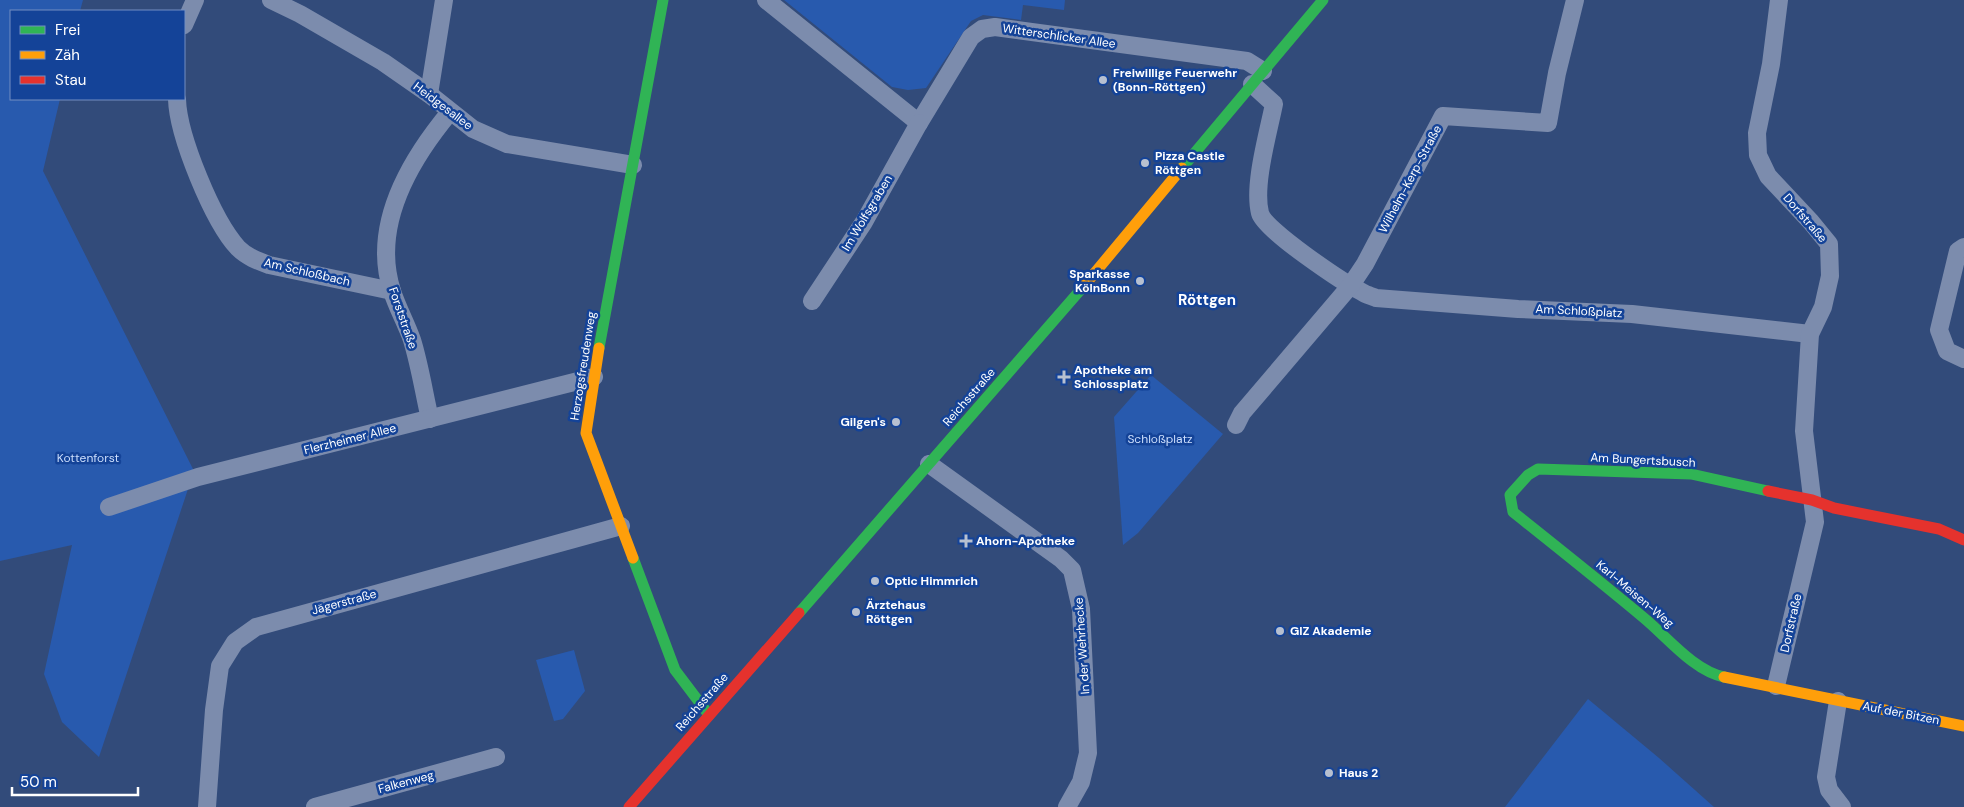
<svg xmlns="http://www.w3.org/2000/svg" width="1964" height="807" viewBox="0 0 1964 807" font-family="'DM Sans',sans-serif">
	<style>
		.green { fill: #285aae }
		.lines { fill: none; stroke-linecap: round; stroke-linejoin: round }
		.street { stroke: #7c8cad; stroke-width: 18 }
		.fast { stroke: #30b455; stroke-width: 11 }
		.slow { stroke: #ff9f0a; stroke-width: 11 }
		.jam { stroke: #e5322d; stroke-width: 11 }
		.poi-dot { fill: #b7c0d0; stroke: #144398; stroke-width: 2 }
		.labels { text-anchor: middle; dominant-baseline: central; stroke-width: 5; stroke-linejoin: round; paint-order: stroke }
		.street-label { font-size: 12px; fill: #fff; stroke: #144398 }
		.poi-label { font-size: 12px; font-weight: bold; fill: #fff; stroke: #144398; text-anchor: start }
		.park-label { font-size: 12px; fill: #cddffd; stroke: #144398 }
		.quarter-label { font-size: 15px; font-weight: bold; fill: #fff; stroke: #144398 }
	</style>
	<rect width="100%" height="100%" fill="#324b7a"/>
	<g class="green">
		<polygon points="0,0 83,0 80,11 11,11 11,99 60,99 43,171 194,471 99,757 62,722 44,674 72,545 0,561"/>
		<polygon points="784,0 1065,0 1064,10 1023,5 1021,20 983,15 971,21 926,88 908,90 892,87"/>
		<polygon points="1151,375 1223,434 1138,533 1123,545 1114,417"/>
		<polygon points="574,650 585,691 563,719 554,721 536,660"/>
		<polygon points="1588,699 1659,758 1714,807 1505,807"/>
	</g>
	<g class="lines">
		<g class="street">
			<polyline points="271,0 300,14 383,62 429,94 473,129 507,144 633,165"/>
			<polyline points="766,0 919,123 971,37 982,29 995,27 1247,61 1263,71"/>
			<polyline points="184,25 195,0"/>
			<path d="M 1252,84 L 1274,104 C 1268,134 1253,185 1260,213 C 1264,230 1344,283 1362,292 C 1366,295 1372,296 1376,298 L 1518,309 L 1632,314 L 1810,334"/>
			<polyline points="429,94 444,0"/>
			<path d="M 177,99 C 178,136 213,221 238,248 C 247,257 258,261 269,265 L 392,291"/>
			<polyline points="1964,247 1958,251 1939,330 1947,351 1964,359"/>
			<polyline points="812,301 864,222 919,123"/>
			<path d="M 430,419 C 424,393 420,366 412,340 C 406,323 397,307 392,291 C 371,226 410,160 450,112"/>
			<polyline points="1236,425 1242,413 1351,285 1365,264 1443,116 1548,123 1557,73 1575,0"/>
			<polyline points="929,464 1061,559 1072,570 1081,609 1088,753 1081,782 1067,807"/>
			<polyline points="109,507 198,477 594,377"/>
			<polyline points="1776,686 1815,522 1804,431 1810,334 1823,307 1830,276 1829,244 1811,222 1768,176 1758,155 1757,133 1771,64 1779,0"/>
			<polyline points="1838,701 1826,777 1829,790 1842,807"/>
			<polyline points="207,807 214,710 220,666 235,642 256,627 621,526"/>
			<polyline points="315,807 496,757"/>
		</g>
		<g class="fast">
			<polyline points="1182,168 1323,0"/>
			<polyline points="599,348 663,0"/>
			<polyline points="633,558 675,670 709,715"/>
			<polyline points="799,613 1083,287"/>
			<path d="M 1724,677 C 1694,671 1667,637 1644,618 C 1601,582 1557,547 1513,512 L 1510,495 L 1528,475 L 1538,469 L 1691,474 L 1768,491"/>
		</g>
		<g class="slow">
			<polyline points="1083,287 1182,168"/>
			<polyline points="599,348 586,433 633,558"/>
			<polyline points="1724,677 1964,726"/>
		</g>
		<g class="jam">
			<polyline points="1768,491 1812,500 1834,508 1939,529 1964,540"/>
			<polyline points="629,807 799,613"/>
		</g>
	</g>
	<g class="poi-dot">
		<circle cx="1103" cy="80" r="5"/>
		<circle cx="1145" cy="163" r="5"/>
		<circle cx="1140" cy="281" r="5"/>
		<path d="M1061.5 369.5h5v5h5v5h-5v5h-5v-5h-5v-5h5z"/>
		<circle cx="896" cy="422" r="5"/>
		<path d="M963.5 533.5h5v5h5v5h-5v5h-5v-5h-5v-5h5z"/>
		<circle cx="875" cy="581" r="5"/>
		<circle cx="856" cy="612" r="5"/>
		<circle cx="1280" cy="631" r="5"/>
		<circle cx="1329" cy="773" r="5"/>
	</g>
	<g class="labels">
		<g class="street-label">
			<text transform="translate(1059 36) rotate(8)">Witterschlicker Allee</text>
			<text transform="translate(443 106) rotate(37)">Heidgesallee</text>
			<text transform="translate(1410 179) rotate(-62)">Wilhelm-Kerp-Straße</text>
			<text transform="translate(867 213) rotate(-59)">Im Wolfsgraben</text>
			<text transform="translate(1805 218) rotate(49)">Dorfstraße</text>
			<text transform="translate(307 272) rotate(13)">Am Schloßbach</text>
			<text transform="translate(1579 311) rotate(3)">Am Schloßplatz</text>
			<text transform="translate(403 318) rotate(71)">Forststraße</text>
			<text transform="translate(583 366) rotate(-81)">Herzogsfreudenweg</text>
			<text transform="translate(969 397) rotate(-49)">Reichsstraße</text>
			<text transform="translate(350 439) rotate(-14)">Flerzheimer Allee</text>
			<text transform="translate(1643 460) rotate(3)">Am Bungertsbusch</text>
			<text transform="translate(1635 594) rotate(40)">Karl-Meisen-Weg</text>
			<text transform="translate(344 602) rotate(-15)">Jägerstraße</text>
			<text transform="translate(1791 623) rotate(-77)">Dorfstraße</text>
			<text transform="translate(1082 646) rotate(-94)">In der Wehrhecke</text>
			<text transform="translate(702 702) rotate(-49)">Reichsstraße</text>
			<text transform="translate(1901 713) rotate(11)">Auf der Bitzen</text>
			<text transform="translate(406 782) rotate(-15)">Falkenweg</text>
		</g>
		<g class="poi-label">
			<text x="1113" y="73">Freiwillige Feuerwehr<tspan x="1113" dy="14">(Bonn-Röttgen)</tspan></text>
			<text x="1155" y="156">Pizza Castle<tspan x="1155" dy="14">Röttgen</tspan></text>
			<text x="1130" y="274" text-anchor="end">Sparkasse<tspan x="1130" dy="14">KölnBonn</tspan></text>
			<text x="1074" y="370">Apotheke am<tspan x="1074" dy="14">Schlossplatz</tspan></text>
			<text x="886" y="422" text-anchor="end">Gilgen's</text>
			<text x="976" y="541">Ahorn-Apotheke</text>
			<text x="885" y="581">Optic Himmrich</text>
			<text x="866" y="605">Ärztehaus<tspan x="866" dy="14">Röttgen</tspan></text>
			<text x="1290" y="631">GIZ Akademie</text>
			<text x="1339" y="773">Haus 2</text>
		</g>
		<g class="park-label">
			<text x="1160" y="439">Schloßplatz</text>
			<text x="88" y="458">Kottenforst</text>
		</g>
		<g class="quarter-label">
			<text x="1207" y="300">Röttgen</text>
		</g>
	</g>
	<rect x="10" y="10" width="175" height="90" fill="#144398" stroke="#728ec1"/>
	<rect x="20" y="26" width="25" height="8" fill="#30b455" stroke="#728ec1"/>
	<text x="55" y="35" font-size="15" fill="#ffffff">Frei</text>
	<rect x="20" y="51" width="25" height="8" fill="#ff9f0a" stroke="#728ec1"/>
	<text x="55" y="60" font-size="15" fill="#ffffff">Zäh</text>
	<rect x="20" y="76" width="25" height="8" fill="#e5322d" stroke="#728ec1"/>
	<text x="55" y="85" font-size="15" fill="#ffffff">Stau</text>
	<path d="M12 787v8h126v-8" fill="none" stroke="#ffffff" stroke-width="2.5"/>
	<text x="20" y="787" font-size="15" fill="#ffffff" stroke="#144398" stroke-width="4" paint-order="stroke">50 m</text>
</svg>
